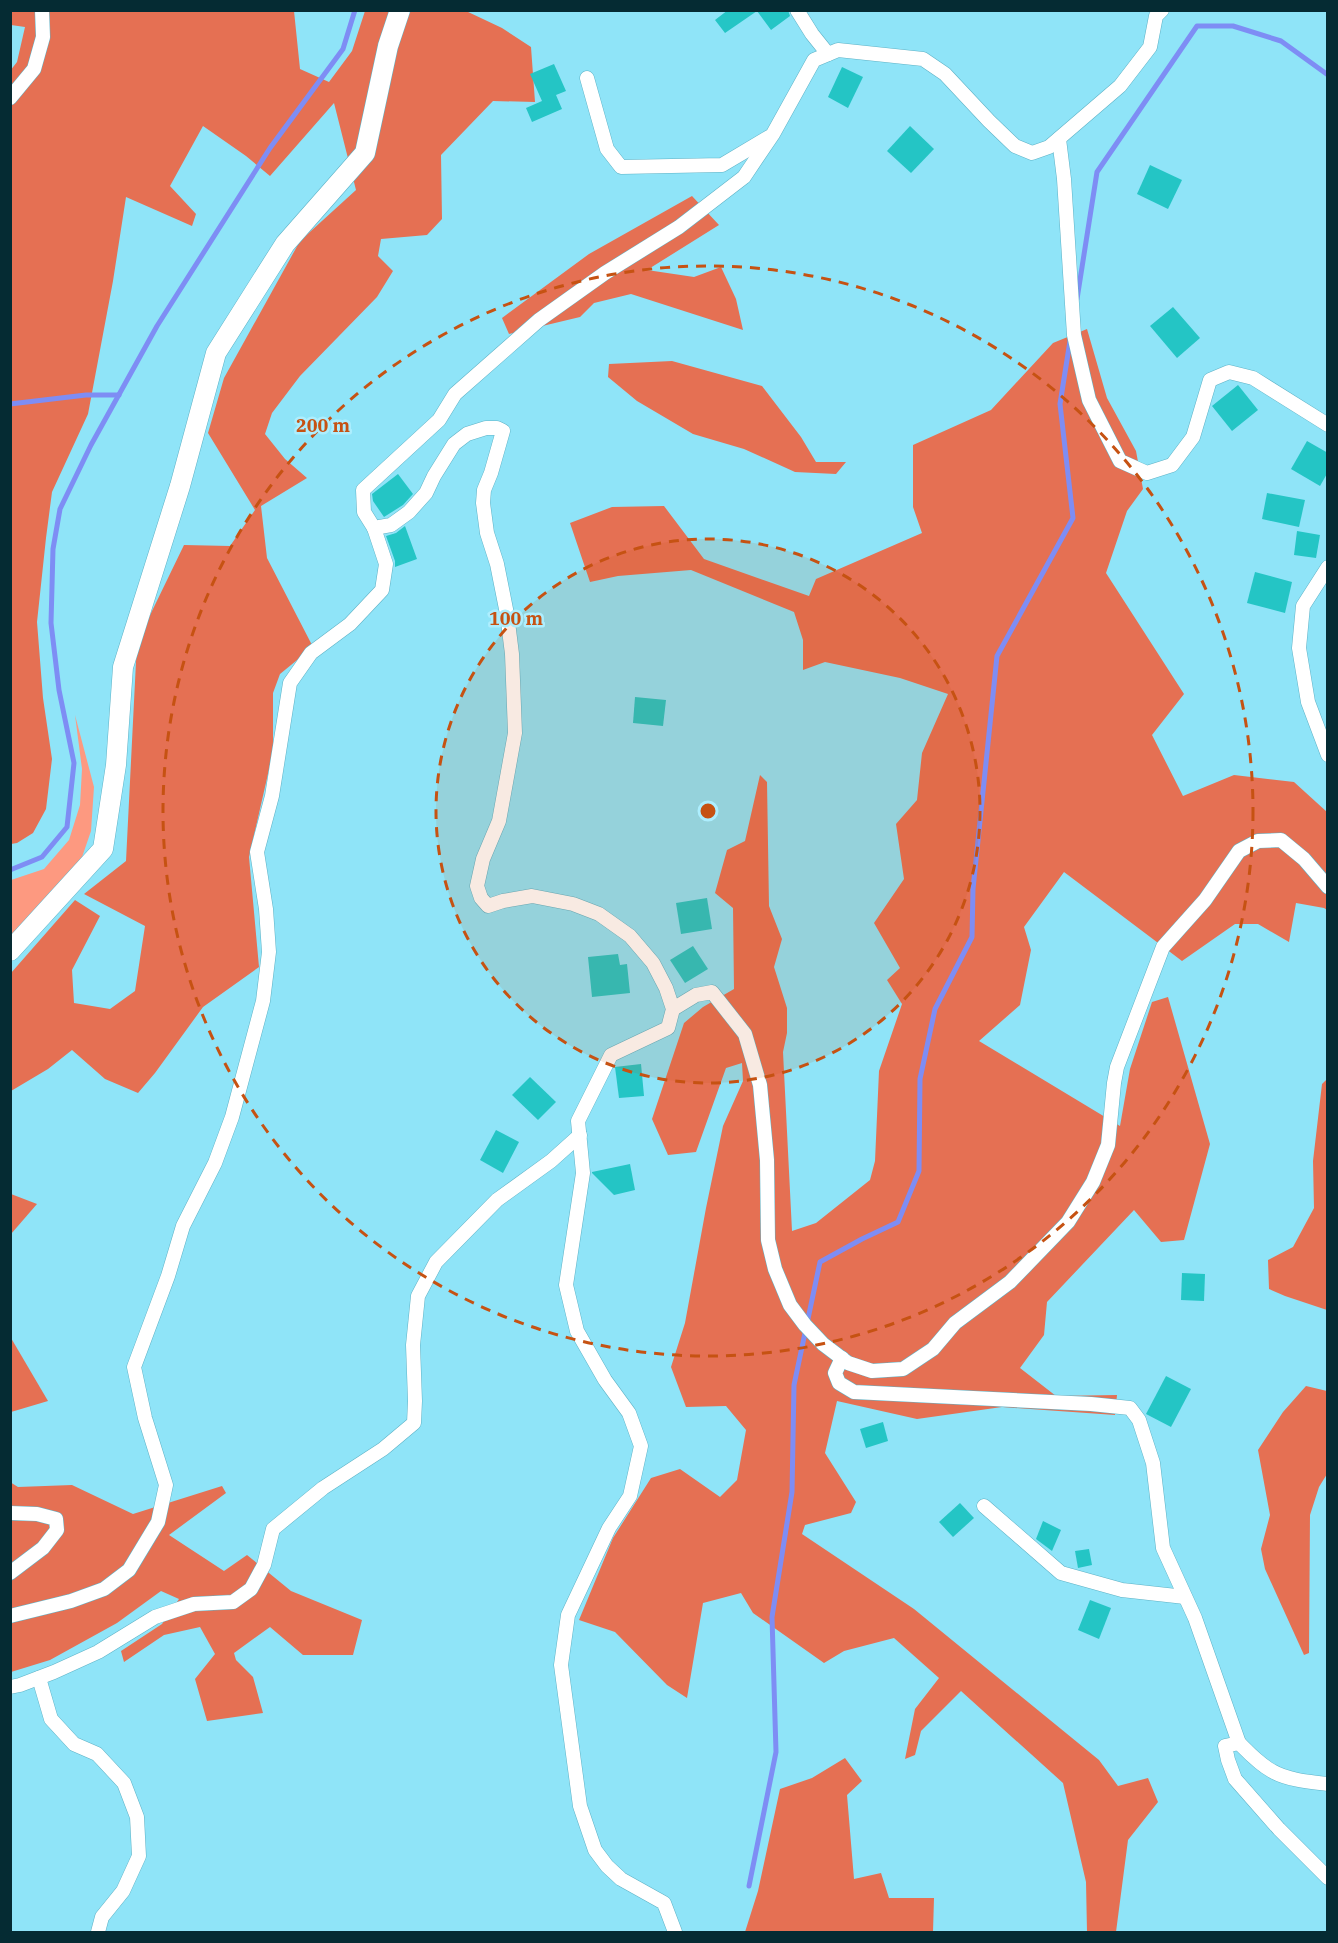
<svg xmlns="http://www.w3.org/2000/svg" width="1338" height="1943" viewBox="0 0 1338 1943" font-family="'IBM Plex Serif',serif">
	<style>
		.green { fill: #fd9980 }
		.forest { fill: #e57053 }
		.lines { fill: none; stroke-linecap: round; stroke-linejoin: round }
		.stream { stroke: #7e8df4; stroke-width: 5 }
		.building { fill: #24c5c5 }
		.street-casing { stroke: #5eb2c6; stroke-width: 15 }
		.secondary-casing { stroke: #5eb2c6; stroke-width: 21 }
		.street { stroke: #fff; stroke-width: 14 }
		.secondary { stroke: #fff; stroke-width: 20 }
		.ring { fill: none; stroke: #c65212; stroke-width: 3; stroke-dasharray: 10 8 }
		.centre { fill: #c65212; stroke: #adeefe; stroke-width: 3 }
		.ring-label { font-size: 18px; text-anchor: middle; font-weight: bold; fill: #c65212; stroke: #adeefe; stroke-width: 5; stroke-linejoin: round; paint-order: stroke }
	</style>
	<rect width="100%" height="100%" fill="#8fe4f8"/>
	<polygon class="green" points="75,715 94,787 91,831 80,863 11,937 11,880 44,869 69,840 80,805 82,769"/>
	<g class="forest">
		<polygon points="11,10 294,11 300,69 329,82 352,51 365,11 466,11 502,28 531,47 535,102 493,101 441,155 442,219 427,235 381,239 378,256 393,271 377,297 300,376 272,413 265,434 285,459 307,478 261,506 267,558 313,647 280,674 273,693 273,752 249,857 259,967 203,1007 155,1073 138,1093 105,1079 72,1050 48,1069 11,1091 11,973 75,900 100,916 72,970 74,1003 110,1009 135,991 145,926 84,894 126,861 137,642 184,545 230,546 255,510 208,433 224,378 300,241 356,190 334,103 270,176 246,156 203,126 170,186 196,214 192,226 126,197 113,281 88,414 52,492 46,538 37,622 43,698 52,759 46,809 33,833 17,843 11,844 10,71 17,62 25,27 11,25"/>
		<polygon points="692,196 719,225 647,270 694,277 721,267 736,299 743,330 631,294 594,303 580,317 509,334 502,318 589,254"/>
		<polygon points="1087,329 1107,398 1136,451 1143,489 1127,511 1106,573 1184,694 1152,735 1183,796 1234,775 1294,782 1327,812 1327,910 1324,908 1296,903 1289,942 1258,924 1235,924 1182,961 1064,872 1024,927 1031,950 1020,1005 979,1041 1120,1126 1130,1069 1152,1002 1168,997 1210,1144 1184,1240 1161,1242 1134,1210 1047,1302 1044,1335 1020,1368 1056,1396 1117,1395 1115,1415 1002,1407 917,1419 837,1401 825,1453 856,1502 851,1513 805,1525 802,1534 914,1609 1099,1760 1118,1786 1148,1778 1158,1802 1128,1840 1116,1932 1087,1932 1086,1882 1063,1783 961,1691 921,1731 915,1755 905,1759 915,1709 939,1678 894,1638 844,1651 824,1663 753,1613 741,1593 703,1603 687,1698 667,1685 615,1632 579,1620 613,1538 651,1478 680,1469 720,1497 737,1480 746,1430 726,1406 686,1407 671,1367 685,1323 706,1208 723,1126 743,1081 742,1063 726,1068 696,1152 668,1155 652,1119 684,1023 703,1007 734,989 733,908 715,893 727,850 745,841 760,775 767,782 769,906 782,939 774,967 787,1008 787,1033 783,1052 792,1231 816,1223 870,1180 875,1161 879,1071 902,1004 887,980 900,968 874,923 904,879 896,824 917,800 922,753 948,694 900,678 825,662 803,670 803,640 794,612 691,570 618,576 590,582 570,523 612,507 664,506 704,559 809,596 816,579 922,533 913,507 913,445 991,410 1053,343"/>
		<polygon points="672,361 762,386 801,437 816,462 846,462 836,474 795,472 744,449 693,434 637,401 608,377 609,364"/>
		<polygon points="1327,1079 1327,1310 1285,1296 1269,1289 1268,1260 1293,1247 1314,1208 1313,1161 1322,1084"/>
		<polygon points="11,1194 37,1204 11,1234 10,1194"/>
		<polygon points="11,1338 48,1401 11,1412 10,1412"/>
		<polygon points="1306,1386 1327,1391 1327,1474 1319,1487 1310,1515 1309,1653 1304,1655 1265,1569 1261,1549 1270,1515 1258,1450 1283,1412"/>
		<polygon points="10,1482 18,1487 72,1485 133,1514 222,1486 226,1493 169,1535 224,1571 247,1555 291,1591 362,1620 353,1655 303,1655 270,1627 234,1653 236,1660 253,1677 263,1713 207,1721 195,1679 215,1654 200,1627 164,1635 124,1662 121,1651 162,1624 179,1599 161,1591 117,1623 50,1660 11,1672"/>
		<polygon points="845,1758 862,1781 847,1795 854,1879 881,1873 889,1898 934,1898 933,1932 745,1932 758,1891 780,1789 812,1778"/>
	</g>
	<g class="lines">
		<g class="stream">
			<polyline points="1077,299 1097,172 1197,26 1233,26 1281,41 1328,75"/>
			<polyline points="10,404 86,395 119,395"/>
			<polyline points="10,870 42,857 67,827 74,763 59,690 51,623 53,549 60,509 91,445 157,326 270,148 343,49 355,10"/>
			<polyline points="749,1886 776,1752 772,1617 792,1492 794,1385 820,1262 862,1239 898,1222 919,1171 920,1079 935,1009 972,937 973,889 997,656 1073,518 1060,404 1070,341"/>
		</g>
	</g>
	<g class="building">
		<polygon points="728,10 788,10 790,16 771,30 757,11 725,33 715,20"/>
		<polygon points="554,64 566,91 556,95 562,109 532,122 526,108 542,101 530,74"/>
		<polygon points="842,67 863,77 848,108 828,97"/>
		<polygon points="910,126 934,149 911,173 887,151"/>
		<polygon points="1150,165 1182,180 1168,209 1137,194"/>
		<polygon points="1173,307 1200,338 1177,358 1150,326"/>
		<polygon points="1238,385 1258,410 1232,431 1212,406"/>
		<polygon points="1307,441 1328,453 1328,472 1320,486 1291,469"/>
		<polygon points="398,474 413,494 403,505 384,517 373,501 372,494"/>
		<polygon points="1267,493 1305,500 1299,527 1262,519"/>
		<polygon points="405,526 417,559 395,567 395,561 386,536 396,533"/>
		<polygon points="1297,531 1320,535 1316,558 1294,555"/>
		<polygon points="1255,572 1292,582 1285,613 1247,603"/>
		<polygon points="635,697 666,700 663,726 633,723"/>
		<polygon points="707,898 712,929 681,934 676,903"/>
		<polygon points="693,946 708,969 685,983 670,960"/>
		<polygon points="618,954 620,965 627,964 630,993 592,997 588,957"/>
		<polygon points="641,1064 644,1096 619,1098 615,1067"/>
		<polygon points="530,1077 556,1102 538,1120 512,1095"/>
		<polygon points="496,1130 519,1142 503,1173 480,1160"/>
		<polygon points="630,1164 635,1190 614,1195 592,1173 592,1172"/>
		<polygon points="1182,1273 1205,1274 1204,1301 1181,1300"/>
		<polygon points="1166,1376 1191,1389 1171,1427 1146,1414"/>
		<polygon points="883,1422 888,1441 866,1448 860,1429"/>
		<polygon points="960,1503 974,1518 953,1537 939,1522"/>
		<polygon points="1043,1521 1061,1530 1052,1551 1036,1539"/>
		<polygon points="1089,1549 1092,1565 1078,1568 1075,1551"/>
		<polygon points="1090,1600 1111,1608 1099,1639 1078,1630"/>
	</g>
	<g class="lines">
		<defs>
			<g id="street">
				<polyline points="797,10 812,34 828,54"/>
				<polyline points="587,78 607,149 621,167 722,165 769,137"/>
				<polyline points="10,98 34,69 43,37 42,10"/>
				<polyline points="1059,139 1064,179 1074,335 1089,400 1120,461 1147,473 1172,465 1193,437 1210,380 1229,372 1253,378 1328,425"/>
				<polyline points="1328,567 1303,606 1299,648 1308,702 1328,755"/>
				<polyline points="673,1009 696,995 712,992 745,1034 760,1085 767,1160 768,1240 775,1269 790,1305 805,1325 823,1344 848,1363 872,1371 903,1369 933,1349 955,1323 1010,1282 1068,1222 1093,1182 1108,1145 1114,1083 1117,1067 1163,947 1205,900 1239,851 1258,841 1281,840 1304,859 1328,887"/>
				<polyline points="842,1358 835,1373 839,1383 854,1392 1091,1404 1130,1408 1139,1420 1153,1463 1163,1548 1195,1618 1239,1743"/>
				<polyline points="984,1506 1061,1573 1122,1590 1185,1597"/>
				<polyline points="10,1513 37,1514 56,1519 57,1530 43,1548 10,1573"/>
				<polyline points="10,1616 71,1601 104,1589 129,1570 158,1522 166,1485 145,1418 134,1367 168,1276 183,1226 215,1163 232,1117 263,1001 269,952 266,909 257,852 272,796 290,683 311,653 350,624 382,590 386,564 374,528"/>
				<polyline points="39,1678 51,1719 74,1744 97,1754 124,1783 137,1817 139,1856 123,1891 102,1917 98,1932"/>
				<polyline points="10,1687 20,1685 54,1672 98,1652 155,1617 194,1604 233,1602 251,1589 264,1565 273,1529 323,1488 383,1449 414,1423 415,1401 413,1345 418,1296 436,1262 497,1200 551,1161 580,1135"/>
				<path d="M 1328,1784 C 1310,1782 1287,1780 1272,1771 C 1259,1764 1249,1753 1239,1743 L 1225,1746 L 1228,1760 L 1235,1779 L 1279,1829 L 1328,1878"/>
				<polyline points="675,1932 664,1903 621,1879 607,1866 595,1850 580,1806 561,1665 568,1615 609,1528 630,1496 641,1446 629,1413 605,1380 577,1331 566,1285 583,1173 578,1121 611,1055 668,1028 673,1009 666,988 653,963 630,936 599,914 573,904 532,896 503,901 488,906 481,898 477,886 483,859 499,821 515,733 512,654 507,614 497,564 487,533 483,503 484,490 491,473 503,431 497,428 486,428 467,434 454,444 434,476 426,493 409,512 391,525 374,528 364,512 363,490 439,420 455,394 539,320 605,273 679,227 744,177 773,134 814,60 838,50 923,59 945,74 989,121 1015,146 1032,153 1049,147 1120,86 1150,47 1156,16 1162,10"/>
			</g>
			<polyline id="secondary" points="10,951 103,849 116,765 123,667 180,486 216,353 285,244 365,153 388,46 400,10"/>
		</defs>
		<use href="#street" class="street-casing"/>
		<use href="#secondary" class="secondary-casing"/>
		<use href="#street" class="street"/>
		<use href="#secondary" class="secondary"/>
	</g>
	<circle cx="708" cy="811" r="272" fill="#c65212" fill-opacity=".12"/>
	<g class="ring">
		<circle cx="708" cy="811" r="272"/>
		<circle cx="708" cy="811" r="545"/>
	</g>
	<circle cx="708" cy="811" r="9" class="centre"/>
	<g class="ring-label">
		<text x="323" y="432">200 m</text>
		<text x="516" y="625">100 m</text>
	</g>
	<rect width="1338" height="1943" fill="none" stroke="#052b33" stroke-width="24"/>
</svg>
